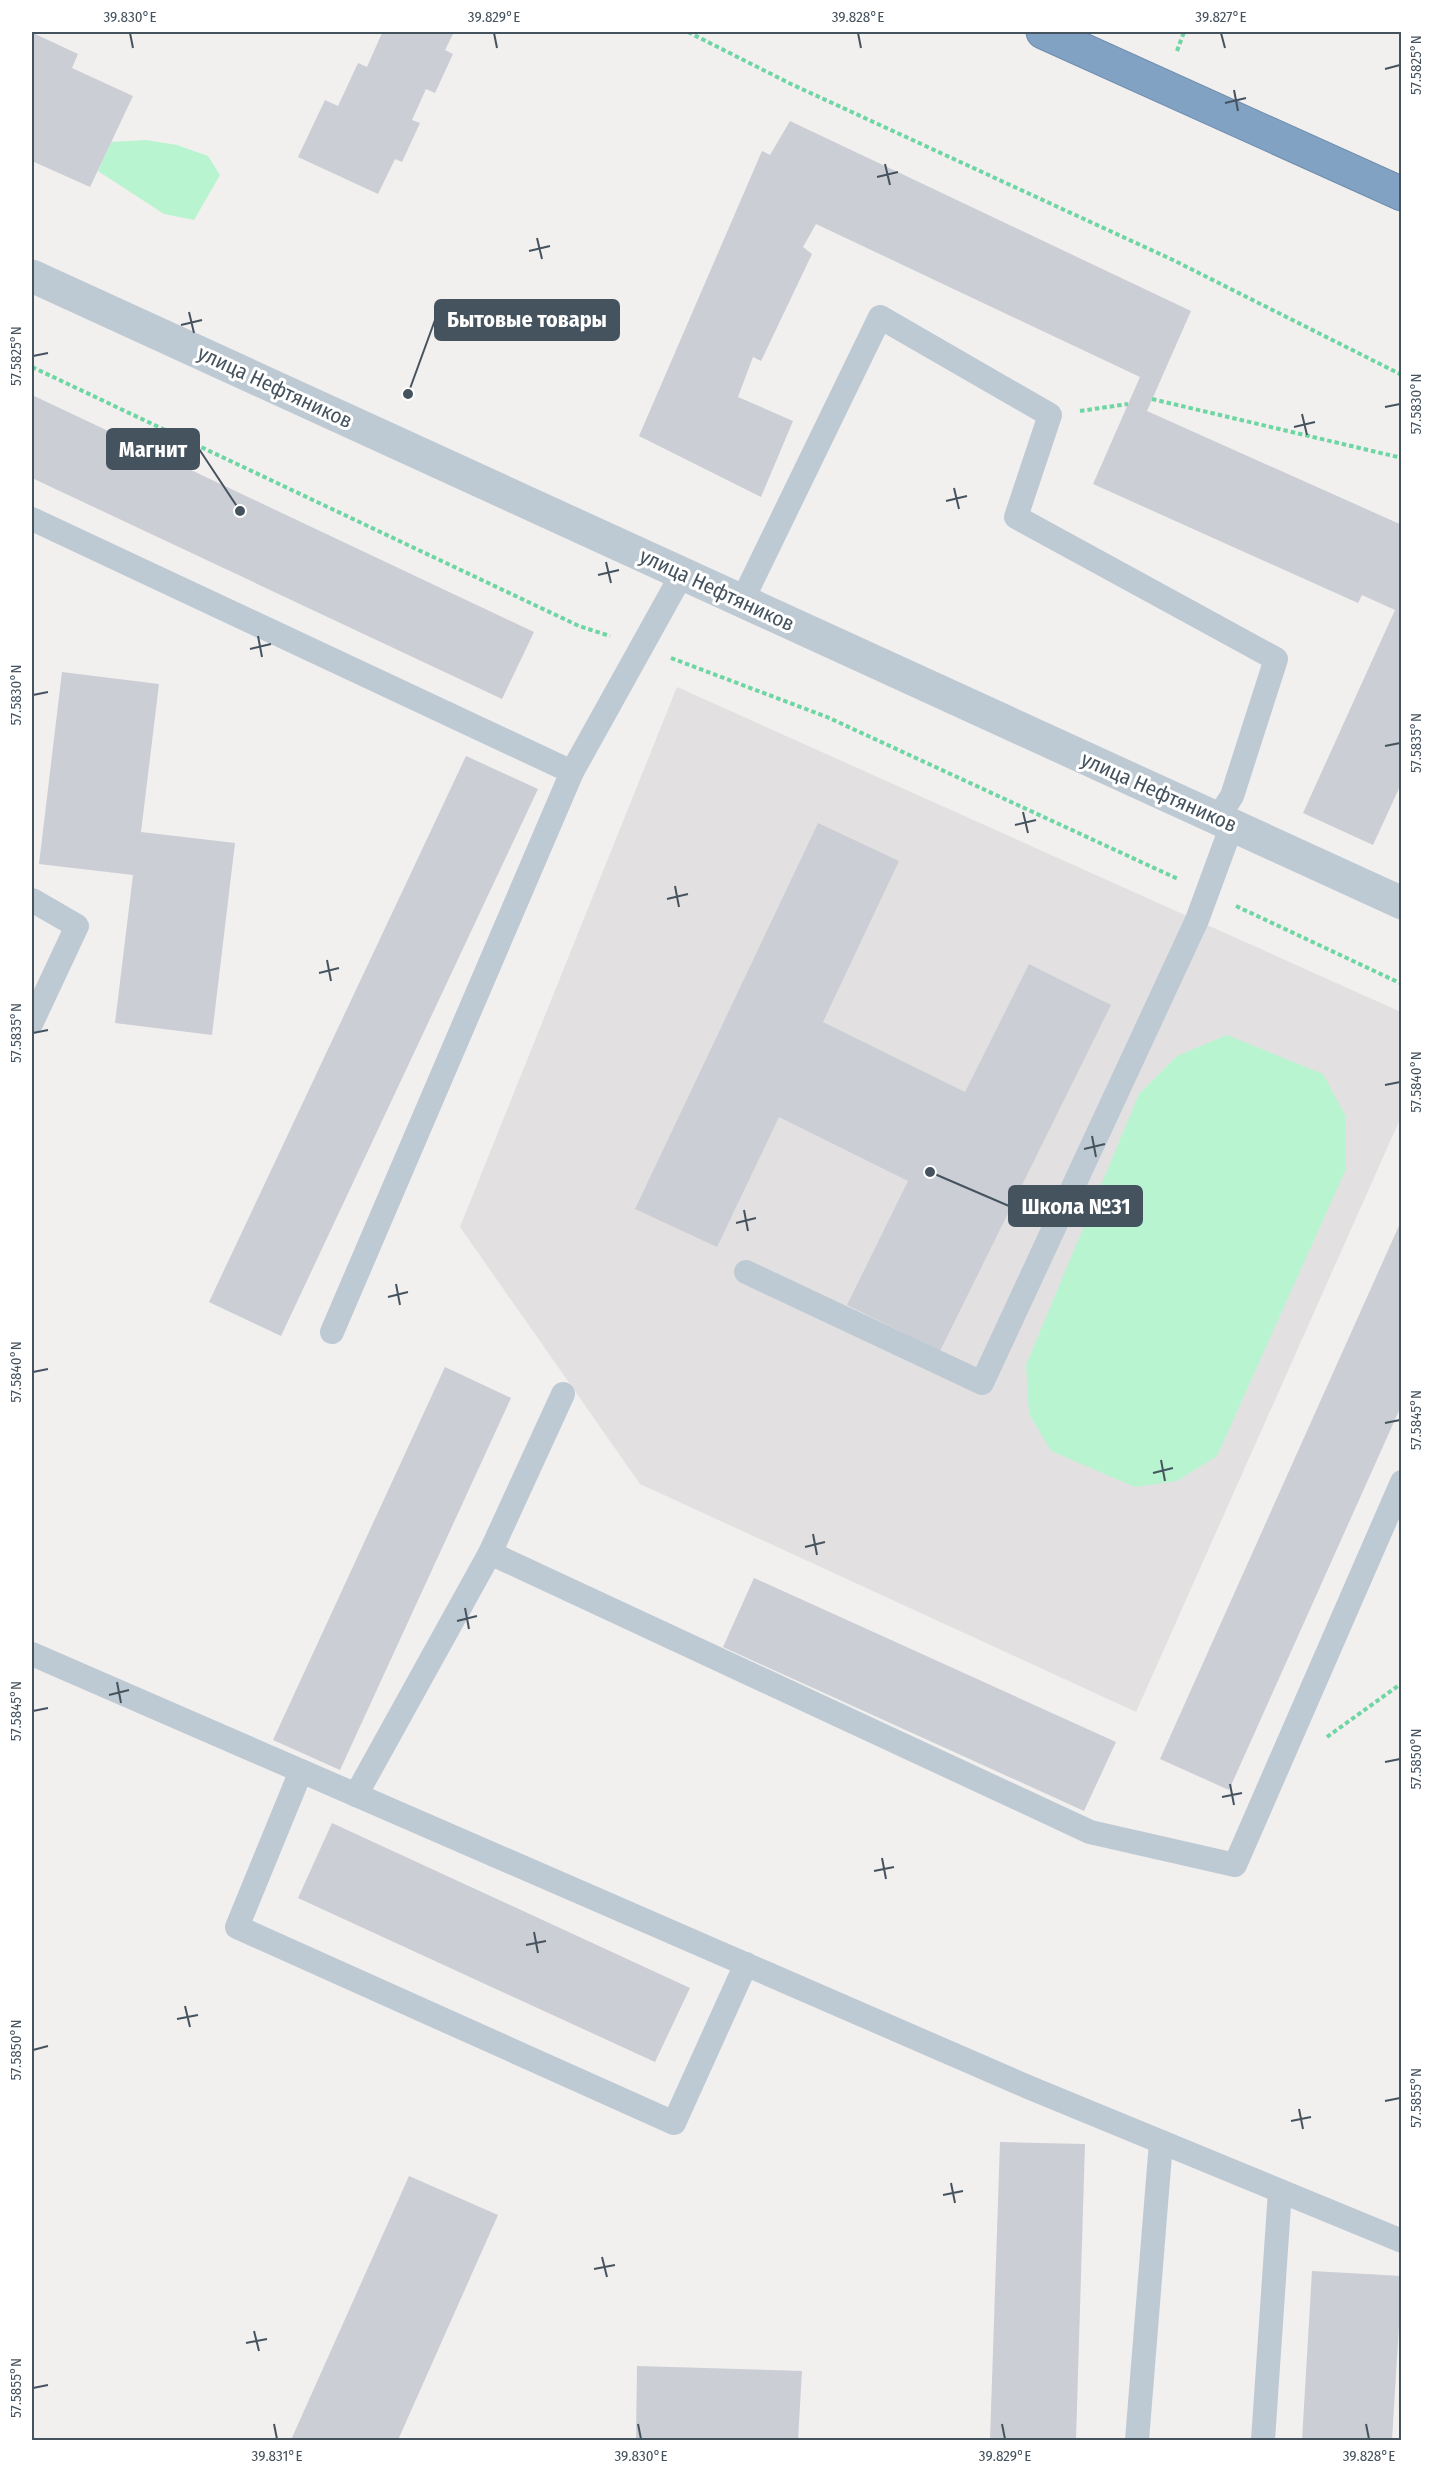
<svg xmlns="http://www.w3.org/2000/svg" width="1433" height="2472" viewBox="0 0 1433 2472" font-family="'Fira Sans Condensed',sans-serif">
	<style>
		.education { fill: #e3e0e1 }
		.green { fill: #b9f4d0 }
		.building { fill: #cbced4 }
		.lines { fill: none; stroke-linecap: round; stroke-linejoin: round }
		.highway-casing { stroke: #6d8daf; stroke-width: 35 }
		.path { stroke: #6ed6a2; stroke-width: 4; stroke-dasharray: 4.5 3; stroke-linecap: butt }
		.lane { stroke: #becad3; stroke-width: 24 }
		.street { stroke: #becad3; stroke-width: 33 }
		.highway { stroke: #82a2c3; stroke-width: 33 }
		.ticks { fill: none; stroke: #45535f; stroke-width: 2 }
		.labels { text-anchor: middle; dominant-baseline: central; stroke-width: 6; stroke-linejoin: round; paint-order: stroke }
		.street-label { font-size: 21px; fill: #45535f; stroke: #fff }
		.leader { fill: none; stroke: #45535f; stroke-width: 2 }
		.callout-dot { fill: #45535f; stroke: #fff; stroke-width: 2 }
		.callout { fill: #45535f; stroke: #45535f; stroke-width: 2 }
		.callout-label { font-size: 22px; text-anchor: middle; font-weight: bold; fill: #fff }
		.neatline { fill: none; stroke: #45535f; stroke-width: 2 }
		.ticks-label { font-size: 15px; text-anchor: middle; fill: #45535f }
	</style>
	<rect width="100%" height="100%" fill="#f2efef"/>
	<polygon class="education" points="677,687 1401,1012 1401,1117 1136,1712 640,1484 460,1227"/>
	<g class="green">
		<polygon points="146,140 177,145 208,156 220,175 194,220 164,214 98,171 111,142"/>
		<polygon points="1227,1035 1323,1074 1345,1115 1346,1169 1217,1456 1177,1481 1135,1487 1051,1451 1029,1414 1026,1365 1139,1094 1177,1056"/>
	</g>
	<g class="building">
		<polygon points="379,32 454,32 445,50 453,54 435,93 426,89 412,120 420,123 402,162 395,159 378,194 298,157 325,100 338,106 358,63 367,67 382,33"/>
		<polygon points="33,33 78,54 72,68 133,96 90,187 32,161 32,37"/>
		<polygon points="790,121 1191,311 1147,411 1402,525 1402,782 1373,845 1303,813 1395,610 1362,595 1358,603 1093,484 1140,377 816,224 803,247 812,254 761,361 753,357 738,397 793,421 761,497 639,436 762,151 770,155"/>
		<polygon points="32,395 534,632 502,699 32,478"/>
		<polygon points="62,672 159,684 141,832 235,843 212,1035 115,1023 133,875 39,864"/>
		<polygon points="466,756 538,789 281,1336 209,1302"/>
		<polygon points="818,823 899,861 823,1022 965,1092 1029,964 1111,1005 940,1351 847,1305 908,1181 779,1117 717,1247 635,1209"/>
		<polygon points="1402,1219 1402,1404 1229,1790 1160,1759"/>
		<polygon points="445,1367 511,1398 340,1770 273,1740"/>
		<polygon points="754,1578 1116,1742 1084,1811 723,1647"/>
		<polygon points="332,1823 690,1988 655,2062 298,1898"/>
		<polygon points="1000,2142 1085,2144 1076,2440 990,2440"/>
		<polygon points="409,2176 498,2215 398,2440 291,2440"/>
		<polygon points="1312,2271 1402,2276 1392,2440 1302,2440"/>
		<polygon points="637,2366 802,2371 798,2440 636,2440"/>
	</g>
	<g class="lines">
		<defs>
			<polyline id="highway" points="1043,32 1402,194"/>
		</defs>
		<use href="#highway" class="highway-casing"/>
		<g class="path">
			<polyline points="688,32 791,84 1173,260 1402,375"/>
			<polyline points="1177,51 1184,32"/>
			<polyline points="32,367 579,626 610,636"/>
			<polyline points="1152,399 1402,458"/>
			<polyline points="1080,411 1128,404"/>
			<polyline points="671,658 827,717 1178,879"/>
			<polyline points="1236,906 1402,984"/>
			<polyline points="1327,1737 1402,1683"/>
		</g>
		<g class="lane">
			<polyline points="32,519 572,772 682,574"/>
			<polyline points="742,601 880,317 1050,415 1016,517 1276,659 1232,796 1217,819"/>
			<polyline points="32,900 77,926 32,1022"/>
			<polyline points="746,1272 982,1383 1197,920 1232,825"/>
			<polyline points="332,1332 572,772"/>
			<polyline points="563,1394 490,1553 1090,1832 1235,1865 1402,1482"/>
			<polyline points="32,1654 1028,2087 1402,2241"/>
			<polyline points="301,1771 237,1927 674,2123 746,1964"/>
			<polyline points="356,1795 490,1553"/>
			<polyline points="1137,2440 1161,2142"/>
			<polyline points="1263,2440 1280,2191"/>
		</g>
		<polyline class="street" points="32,276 1402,903"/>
		<use href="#highway" class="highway"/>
	</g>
	<path class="ticks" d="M 130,33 L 133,48M 494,33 L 497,48M 858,33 L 861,48M 1221,33 L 1225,48M 1385,69 L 1400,65M 1234,90 L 1238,111M 1225,103 L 1246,98M 885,164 L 890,185M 877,177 L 898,172M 537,238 L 542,259M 529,251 L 550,246M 189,312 L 194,333M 181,325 L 202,320M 33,356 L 48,353M 1385,407 L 1400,404M 1302,414 L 1307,435M 1294,427 L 1315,422M 954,488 L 959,509M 946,501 L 967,496M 606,562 L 611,583M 598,575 L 619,570M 258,636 L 262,657M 250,649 L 271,644M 33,695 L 48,692M 1385,746 L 1400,743M 1023,812 L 1028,833M 1015,825 L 1036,820M 675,886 L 679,907M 667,899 L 688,894M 327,960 L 331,981M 319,973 L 339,968M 33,1033 L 48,1030M 1385,1085 L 1400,1082M 1092,1136 L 1096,1157M 1084,1149 L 1105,1144M 744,1210 L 748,1231M 736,1223 L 756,1218M 396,1284 L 400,1305M 388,1297 L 408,1292M 33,1372 L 48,1369M 1385,1423 L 1400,1420M 1161,1460 L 1165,1481M 1153,1473 L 1173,1468M 813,1534 L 817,1555M 805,1547 L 825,1542M 465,1608 L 469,1629M 457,1621 L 477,1616M 117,1682 L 121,1703M 109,1695 L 129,1690M 33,1711 L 48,1708M 1385,1762 L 1400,1759M 1230,1784 L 1234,1805M 1222,1797 L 1242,1793M 882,1858 L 886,1879M 874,1871 L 894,1867M 534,1932 L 538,1953M 526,1945 L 546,1941M 185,2006 L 190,2027M 177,2019 L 198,2015M 33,2050 L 48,2046M 1385,2101 L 1400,2098M 1299,2109 L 1303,2129M 1291,2121 L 1311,2117M 951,2183 L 955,2203M 943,2195 L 963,2191M 602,2257 L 607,2277M 594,2269 L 615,2265M 254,2331 L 259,2351M 246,2343 L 267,2339M 33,2388 L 48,2385M 274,2424 L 277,2439M 638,2424 L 641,2439M 1002,2424 L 1005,2439M 1366,2424 L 1369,2439"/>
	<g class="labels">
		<g class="street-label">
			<text transform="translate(275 387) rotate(25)">улица Нефтяников</text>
			<text transform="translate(717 590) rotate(25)">улица Нефтяников</text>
			<text transform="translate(1159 792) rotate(24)">улица Нефтяников</text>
		</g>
	</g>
	<path class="leader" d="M408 394L435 320M240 511L199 449M930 1172L1009 1206"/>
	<g class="callout-dot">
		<circle cx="408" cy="394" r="6"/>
		<circle cx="240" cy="511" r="6"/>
		<circle cx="930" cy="1172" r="6"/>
	</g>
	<g class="callout">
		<rect x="435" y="300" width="184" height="40" rx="6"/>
		<rect x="107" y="429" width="92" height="40" rx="6"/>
		<rect x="1009" y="1186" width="133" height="40" rx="6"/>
	</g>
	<g class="callout-label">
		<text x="527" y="327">Бытовые товары</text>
		<text x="153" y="457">Магнит</text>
		<text x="1076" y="1214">Школа №31</text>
	</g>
	<rect width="1433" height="2472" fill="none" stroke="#ffffff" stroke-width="66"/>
	<rect x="33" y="33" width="1367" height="2406" class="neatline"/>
	<g class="ticks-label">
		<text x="130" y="22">39.830°E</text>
		<text x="494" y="22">39.829°E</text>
		<text x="858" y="22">39.828°E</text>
		<text x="1221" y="22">39.827°E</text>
		<text transform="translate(1416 65) rotate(-90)" y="5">57.5825°N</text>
		<text transform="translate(16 356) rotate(-90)" y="5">57.5825°N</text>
		<text transform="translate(1416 404) rotate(-90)" y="5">57.5830°N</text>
		<text transform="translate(16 695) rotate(-90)" y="5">57.5830°N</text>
		<text transform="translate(1416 743) rotate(-90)" y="5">57.5835°N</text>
		<text transform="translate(16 1033) rotate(-90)" y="5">57.5835°N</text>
		<text transform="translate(1416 1082) rotate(-90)" y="5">57.5840°N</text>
		<text transform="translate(16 1372) rotate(-90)" y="5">57.5840°N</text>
		<text transform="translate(1416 1420) rotate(-90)" y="5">57.5845°N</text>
		<text transform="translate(16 1711) rotate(-90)" y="5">57.5845°N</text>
		<text transform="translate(1416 1759) rotate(-90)" y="5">57.5850°N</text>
		<text transform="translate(16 2050) rotate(-90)" y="5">57.5850°N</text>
		<text transform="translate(1416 2098) rotate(-90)" y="5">57.5855°N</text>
		<text transform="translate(16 2388) rotate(-90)" y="5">57.5855°N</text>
		<text x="277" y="2461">39.831°E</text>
		<text x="641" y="2461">39.830°E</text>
		<text x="1005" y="2461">39.829°E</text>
		<text x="1369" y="2461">39.828°E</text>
	</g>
</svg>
